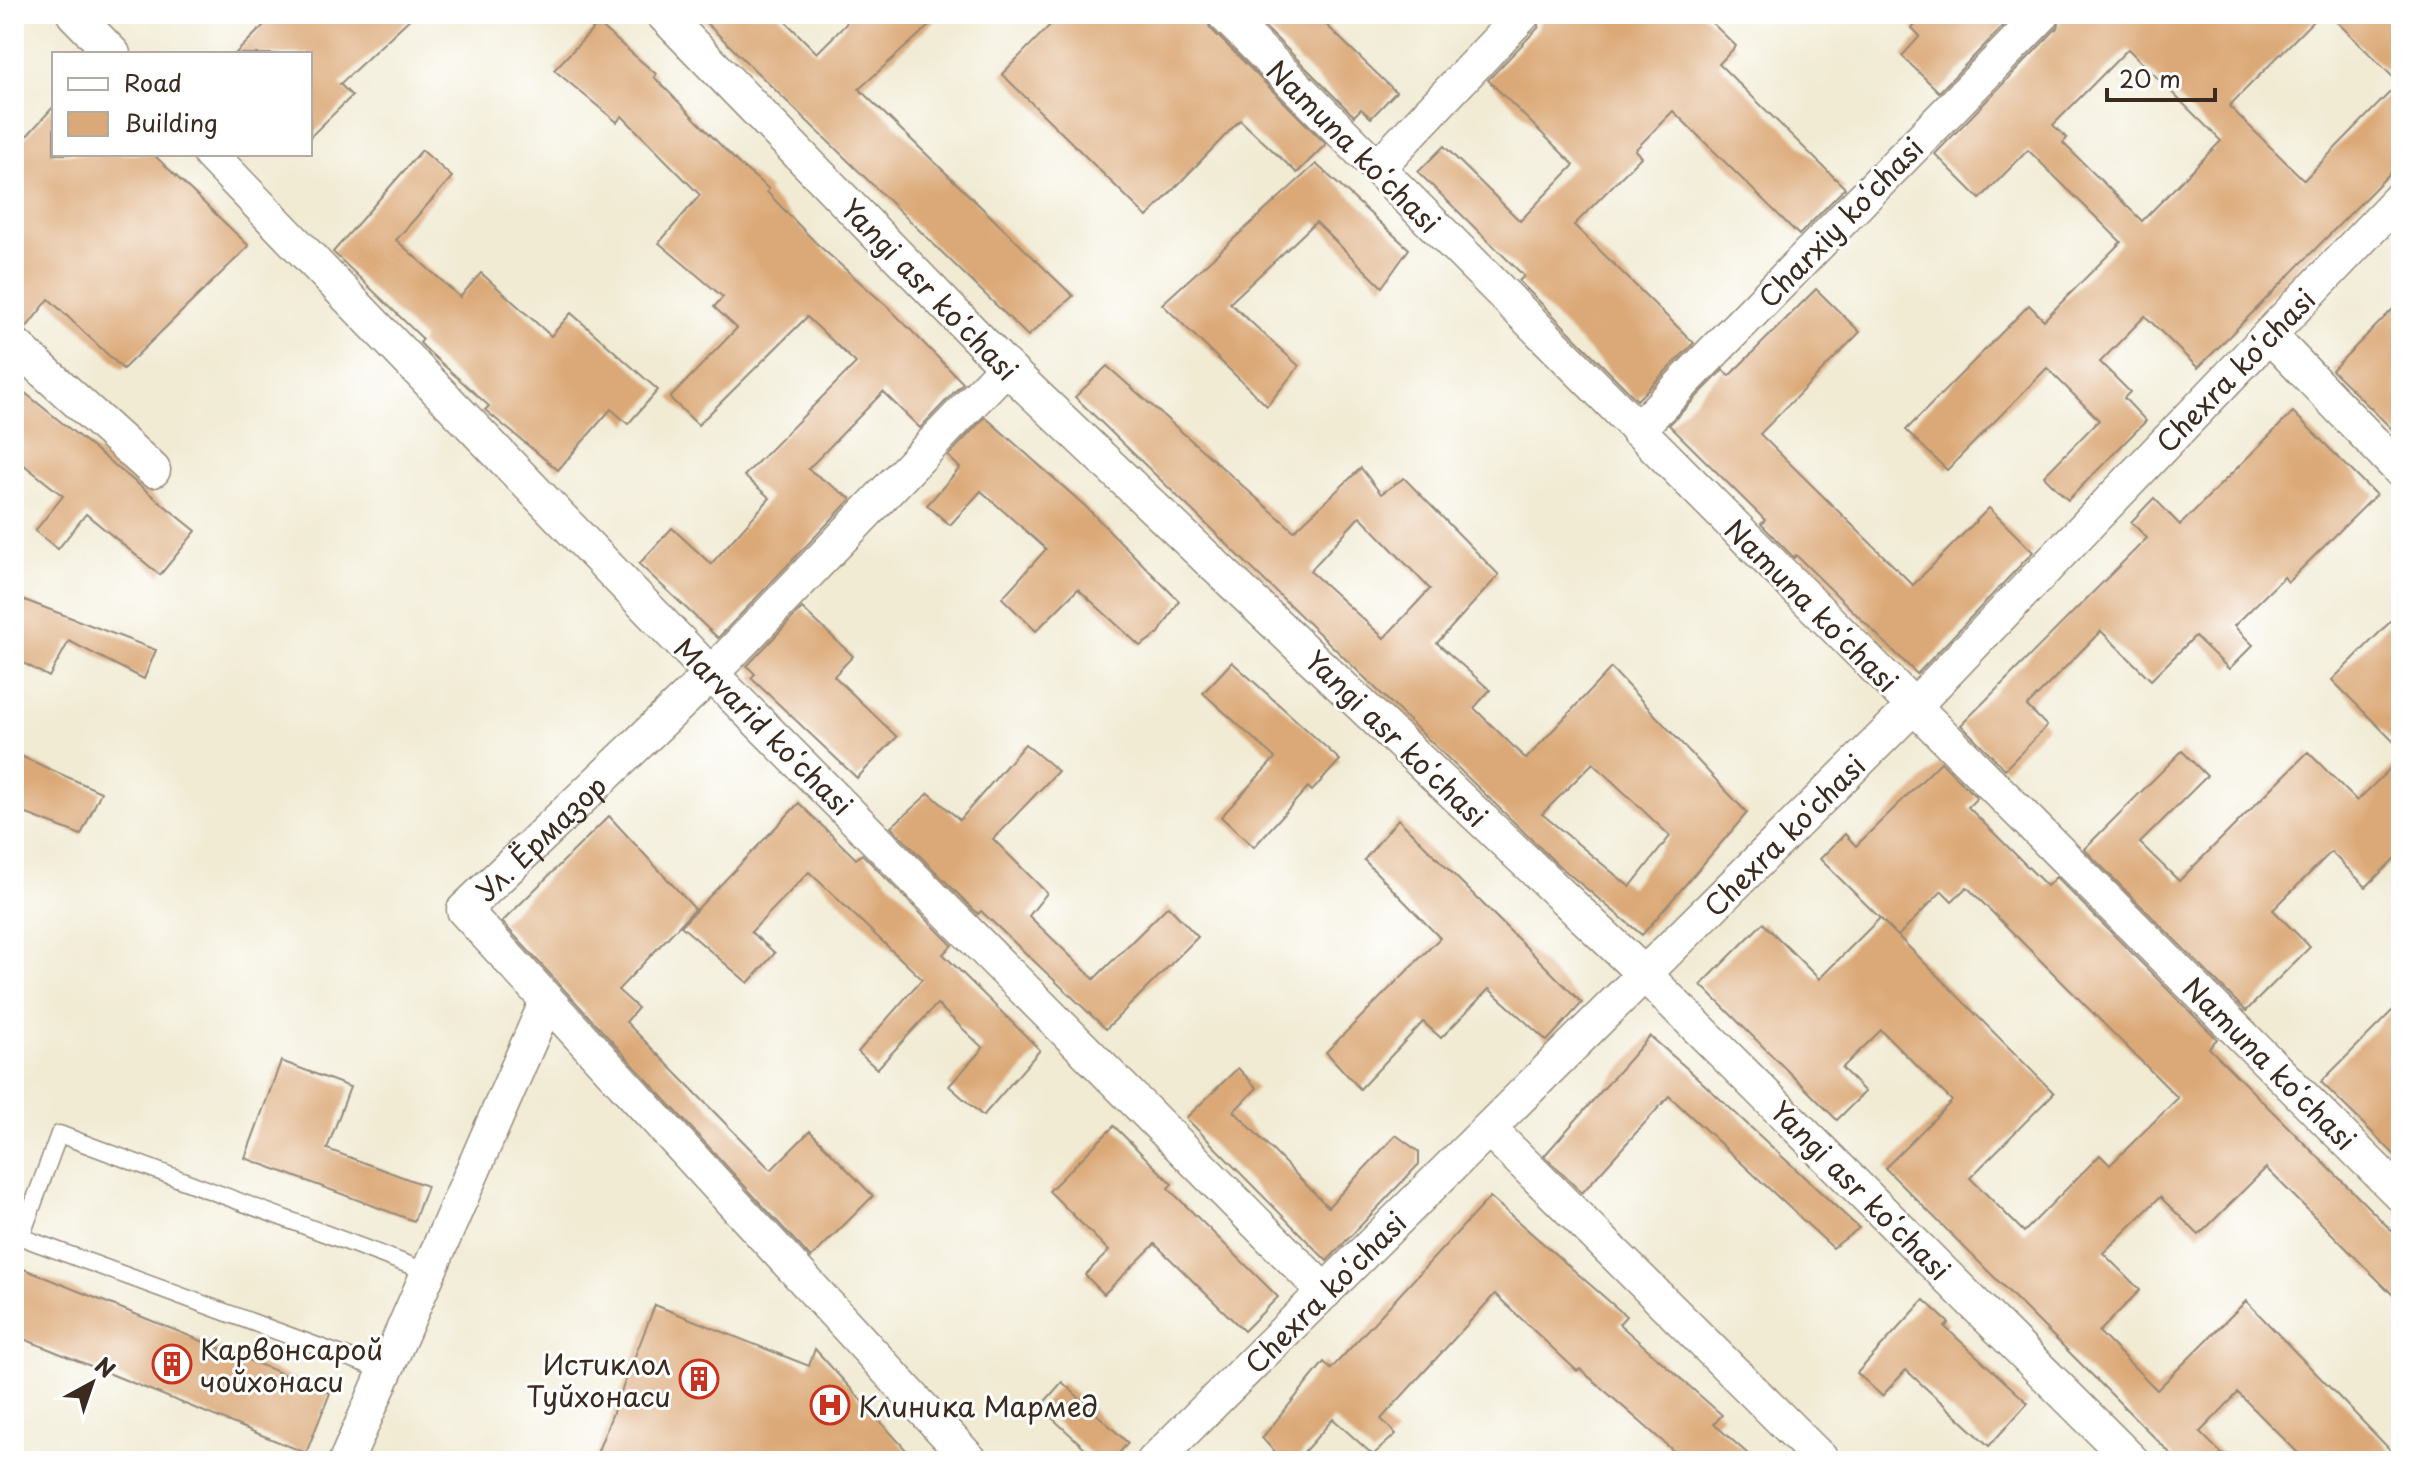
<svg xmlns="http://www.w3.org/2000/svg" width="2415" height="1475" viewBox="0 0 2415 1475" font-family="'Playpen Sans',sans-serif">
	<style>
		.building { fill: #dba977; fill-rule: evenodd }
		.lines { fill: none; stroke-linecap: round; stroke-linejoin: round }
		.service-casing { stroke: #968a79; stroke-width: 19 }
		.minor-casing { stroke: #968a79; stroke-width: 37 }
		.service { stroke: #fff; stroke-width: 16 }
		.minor { stroke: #fff; stroke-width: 34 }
		.labels { text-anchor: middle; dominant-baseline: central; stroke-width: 6; stroke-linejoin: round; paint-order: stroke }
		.street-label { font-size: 28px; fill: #3b2a1e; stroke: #fff }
		.poi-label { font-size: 28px; fill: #3b2a1e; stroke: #fff; text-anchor: start }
	</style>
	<rect width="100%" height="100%" fill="#fff"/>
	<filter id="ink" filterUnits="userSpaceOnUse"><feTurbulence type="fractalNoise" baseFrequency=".0125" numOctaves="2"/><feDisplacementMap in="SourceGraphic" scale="16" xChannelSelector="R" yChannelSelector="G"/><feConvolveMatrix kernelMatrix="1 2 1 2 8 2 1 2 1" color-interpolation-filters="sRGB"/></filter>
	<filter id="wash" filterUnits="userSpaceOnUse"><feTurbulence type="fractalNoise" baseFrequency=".006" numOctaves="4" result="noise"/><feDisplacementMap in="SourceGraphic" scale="32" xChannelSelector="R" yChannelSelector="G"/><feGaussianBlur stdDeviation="1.8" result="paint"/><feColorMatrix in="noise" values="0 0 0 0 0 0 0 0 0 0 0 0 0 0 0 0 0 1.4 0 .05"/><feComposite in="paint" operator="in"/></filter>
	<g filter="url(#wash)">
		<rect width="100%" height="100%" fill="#f1ebd4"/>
		<g id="blocks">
			<g class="building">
				<polygon points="275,14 415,14 340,84 352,96 310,137 310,54 235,54"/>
				<polygon points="697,14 778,14 817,53 846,24 849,14 942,14 859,89 1073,296 1028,336"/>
				<polygon points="1061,14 1205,14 1210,28 1326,144 1297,173 1240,120 1147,217 1002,74"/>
				<polygon points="1252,14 1315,14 1396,92 1371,118 1361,109 1354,116"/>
				<polygon points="1542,14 1703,14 1736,46 1719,64 1845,188 1799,235 1673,111 1635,150 1641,157 1574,225 1694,343 1637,400 1519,281 1524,276 1418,172 1444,146 1520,221 1574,165 1488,80 1538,28"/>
				<polygon points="1926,14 2015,14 1939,92 1902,56 1920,36 1912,28"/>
				<path d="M 2062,14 L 2320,14 L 2229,106 L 2304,180 L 2399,83 L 2329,14 L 2401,14 L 2401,162 L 2198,368 L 2145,316 L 2100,362 L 2130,392 L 2124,398 L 2146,421 L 2068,500 L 2044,476 L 2099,420 L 2047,368 L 1947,470 L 1906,430 L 2029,305 L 2044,320 L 2121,242 L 2028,150 L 1980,199 L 1935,154 L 2057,28 ZM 2128,49 L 2221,141 L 2142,221 L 2063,143 L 2067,138 L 2053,125 Z"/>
				<polygon points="598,24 656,74 654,77 739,164 769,189 767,192 816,243 890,309 963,383 920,428 883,392 808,469 851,499 718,638 639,564 672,528 711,564 770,498 744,476 856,363 807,317 698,425 670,398 737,328 714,307 723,297 659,243 700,195 622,116 617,122 554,70"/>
				<polygon points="54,106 54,154 153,154 249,246 123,369 49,299 26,328 14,325 14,150"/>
				<polygon points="422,150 452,177 396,240 460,297 481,273 551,336 571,313 658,390 628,424 611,409 558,470 485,410 489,406 429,352 420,343 423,339 333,252"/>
				<polygon points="1316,164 1409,249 1382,287 1316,222 1230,303 1299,366 1267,406 1162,304"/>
				<polygon points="1816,289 1860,332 1760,434 1913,585 1989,508 2033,552 1917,674 1796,555 1794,558 1761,524 1765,520 1669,425 1723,370 1729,376"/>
				<polygon points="2401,301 2401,438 2332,370"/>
				<path d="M 1107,366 L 1294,531 L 1361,468 L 1381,494 L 1404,478 L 1499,575 L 1437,643 L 1490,690 L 1474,708 L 1526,759 L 1611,668 L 1747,813 L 1642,935 L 1557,864 L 1075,397 ZM 1360,516 L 1430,589 L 1384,638 L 1310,571 ZM 1593,763 L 1670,836 L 1630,887 L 1542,814 Z"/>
				<polygon points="14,384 196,531 160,575 86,514 58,549 35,531 63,496 14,457"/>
				<polygon points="2293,412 2376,495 2288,582 2284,577 2234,626 2253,645 2229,669 2195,636 2151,680 2101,631 2027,706 2047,726 2005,769 1961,725 2147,538 2131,522 2154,498 2180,525"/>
				<polygon points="985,417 1084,505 1179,601 1159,633 1140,646 1078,589 1036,631 1002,598 1046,549 981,491 950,525 927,505 960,468 948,456"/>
				<polygon points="14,596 156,650 144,679 69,641 49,677 14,658"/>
				<polygon points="802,608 853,656 834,676 897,737 857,778 751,678 755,674 747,666"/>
				<polygon points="2401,611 2401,749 2332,680"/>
				<polygon points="1232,662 1340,760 1312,791 1308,787 1254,847 1221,817 1275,758 1203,693"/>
				<polygon points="1025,744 1058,771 993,839 1047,893 1029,916 1094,979 1168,906 1198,937 1106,1029 981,911 978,914 891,827 929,793 960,820"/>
				<polygon points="2182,751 2207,776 2140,843 2179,881 2308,752 2357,801 2401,758 2401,852 2366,887 2331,852 2273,910 2310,947 2246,1011 2084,849"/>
				<polygon points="14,753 101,792 81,835 14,809"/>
				<polygon points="1941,762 1977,798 1968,807 2047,886 2056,877 2217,1039 2209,1048 2401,1240 2401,1303 2266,1168 2199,1235 2160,1197 2103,1253 2140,1290 2099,1332 2157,1390 2246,1301 2401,1461 2306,1461 2238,1393 2200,1432 2229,1461 2178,1461 1885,1168 1952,1101 1881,1030 1842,1068 1865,1092 1837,1120 1701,985 1763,923 1819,979 1880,918 2054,1093 1970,1178 2024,1232 2100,1155 2110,1165 2178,1098 1967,887 1952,901 1942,891 1898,936 1820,859 1845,834 1856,846"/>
				<polygon points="799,803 856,859 862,854 952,945 943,954 1040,1050 983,1116 949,1086 983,1048 937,1004 877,1069 858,1052 922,979 809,872 751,932 775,953 748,983 681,926"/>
				<polygon points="609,816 695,909 618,990 638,1008 626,1022 771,1170 810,1131 873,1196 811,1258 502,922"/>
				<polygon points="1398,819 1582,1003 1547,1041 1489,989 1441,1038 1423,1022 1360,1089 1326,1052 1440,938 1364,860"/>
				<polygon points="2401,1002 2401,1161 2321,1082"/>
				<polygon points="1650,1036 1690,1071 1859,1228 1833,1248 1669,1096 1582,1193 1544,1156"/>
				<polygon points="281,1061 350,1087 327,1149 427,1186 414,1221 245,1158"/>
				<polygon points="1238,1068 1257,1088 1234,1111 1328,1207 1396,1135 1419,1152 1419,1164 1327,1261 1186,1118"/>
				<polygon points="1114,1126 1172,1184 1168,1188 1278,1297 1244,1331 1155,1244 1104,1294 1085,1275 1109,1251 1049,1191"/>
				<polygon points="1490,1197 1626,1316 1619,1324 1722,1415 1714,1424 1756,1461 1685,1461 1580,1369 1577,1371 1495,1294 1381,1419 1396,1434 1373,1455 1333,1419 1296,1461 1283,1461 1262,1438 1324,1362 1331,1369"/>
				<polygon points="14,1265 330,1393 306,1453 14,1335"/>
				<polygon points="1924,1300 1949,1323 1945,1327 2028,1403 1989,1446 1906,1370 1882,1396 1857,1373"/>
				<polygon points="655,1305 809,1366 815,1349 916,1461 594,1461"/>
				<polygon points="1062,1382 1128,1443 1112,1461 1099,1461 1040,1407"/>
			</g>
		</g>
	</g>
	<g filter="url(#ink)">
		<use href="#blocks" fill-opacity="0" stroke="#968a79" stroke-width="2"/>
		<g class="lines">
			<defs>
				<polyline id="service" points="385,1371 21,1237 59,1134 428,1272"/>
				<g id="minor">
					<polyline points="74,14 113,54"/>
					<polyline points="663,14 1006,367 1644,974 2132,1461"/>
					<polyline points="1224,14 2401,1195"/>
					<polyline points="210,154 711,674 1325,1292"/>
					<polyline points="1377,168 1523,14"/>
					<polyline points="2269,335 2401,471"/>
					<polyline points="14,344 153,470"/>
					<polyline points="1637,430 2043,14"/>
					<polyline points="1489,1129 1823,1461"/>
					<polyline points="346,1461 546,1003"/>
					<path id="s1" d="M 971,1461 L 464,910 L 711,674 L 1006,367"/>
					<polyline points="1154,1461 1914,706 2401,197"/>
				</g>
			</defs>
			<use href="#service" class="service-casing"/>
			<use href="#minor" class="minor-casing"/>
			<use href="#service" class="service"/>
			<use href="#minor" class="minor"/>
		</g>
	</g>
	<defs>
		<symbol id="building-ring" viewBox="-11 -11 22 22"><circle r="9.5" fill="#fff" stroke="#c8321e" stroke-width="1.5"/><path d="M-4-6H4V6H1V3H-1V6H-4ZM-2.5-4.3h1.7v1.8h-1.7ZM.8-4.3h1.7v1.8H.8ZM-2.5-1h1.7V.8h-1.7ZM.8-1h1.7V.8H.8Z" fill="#c8321e"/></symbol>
		<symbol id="hospital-ring" viewBox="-11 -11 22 22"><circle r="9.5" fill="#fff" stroke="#c8321e" stroke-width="1.5"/><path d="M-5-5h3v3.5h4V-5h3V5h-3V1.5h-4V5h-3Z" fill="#c8321e"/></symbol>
	</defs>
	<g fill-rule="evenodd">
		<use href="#building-ring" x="150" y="1342" width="44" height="44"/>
		<use href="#building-ring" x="677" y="1357" width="44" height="44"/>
		<use href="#hospital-ring" x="808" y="1383" width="44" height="44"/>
	</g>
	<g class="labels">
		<g class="street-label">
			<text transform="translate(1354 146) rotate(45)">Namuna koʻchasi</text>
			<text transform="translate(1840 222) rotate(-46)">Charxiy koʻchasi</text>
			<text transform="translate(930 289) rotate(46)">Yangi asr koʻchasi</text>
			<text transform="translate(2235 370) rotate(-46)">Chexra koʻchasi</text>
			<text transform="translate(1812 605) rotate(45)">Namuna koʻchasi</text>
			<text transform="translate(764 726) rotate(45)">Marvarid koʻchasi</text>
			<text transform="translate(1397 738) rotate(44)">Yangi asr koʻchasi</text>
			<text transform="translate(1784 835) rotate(-45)">Chexra koʻchasi</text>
			<text stroke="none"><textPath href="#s1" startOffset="854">Ул. Ёрмазор</textPath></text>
			<text transform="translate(2270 1063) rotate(45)">Namuna koʻchasi</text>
			<text transform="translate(1861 1190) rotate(45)">Yangi asr koʻchasi</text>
			<text transform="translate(1325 1292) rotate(-45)">Chexra koʻchasi</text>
		</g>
		<g class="poi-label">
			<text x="200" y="1348">Карвонсарой<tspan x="200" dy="32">чойхонаси</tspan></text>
			<text x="671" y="1363" text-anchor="end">Истиклол<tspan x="671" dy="32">Туйхонаси</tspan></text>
			<text x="858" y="1405">Клиника Мармед</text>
		</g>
	</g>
	<rect width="2415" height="1475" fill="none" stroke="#fff" stroke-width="48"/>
	<rect x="52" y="52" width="260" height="104" fill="#ffffff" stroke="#b1aaa5" stroke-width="2"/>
	<rect x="68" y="78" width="40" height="12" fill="#ffffff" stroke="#b1aaa5" stroke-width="2"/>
	<text x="124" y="92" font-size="24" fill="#3b2a1e">Road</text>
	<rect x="68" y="112" width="40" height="24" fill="#dba977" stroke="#b1aaa5" stroke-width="2"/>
	<text x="124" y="132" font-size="24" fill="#3b2a1e">Building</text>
	<g transform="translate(92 1383) rotate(40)" stroke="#ffffff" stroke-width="6" paint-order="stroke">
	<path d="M0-6L14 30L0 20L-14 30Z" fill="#3b2a1e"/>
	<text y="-12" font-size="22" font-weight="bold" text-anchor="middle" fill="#3b2a1e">N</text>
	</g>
	<path d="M2107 88v12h108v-12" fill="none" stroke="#3b2a1e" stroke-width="4"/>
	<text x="2119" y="88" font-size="24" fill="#3b2a1e" stroke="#ffffff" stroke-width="6" paint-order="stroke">20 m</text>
</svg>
